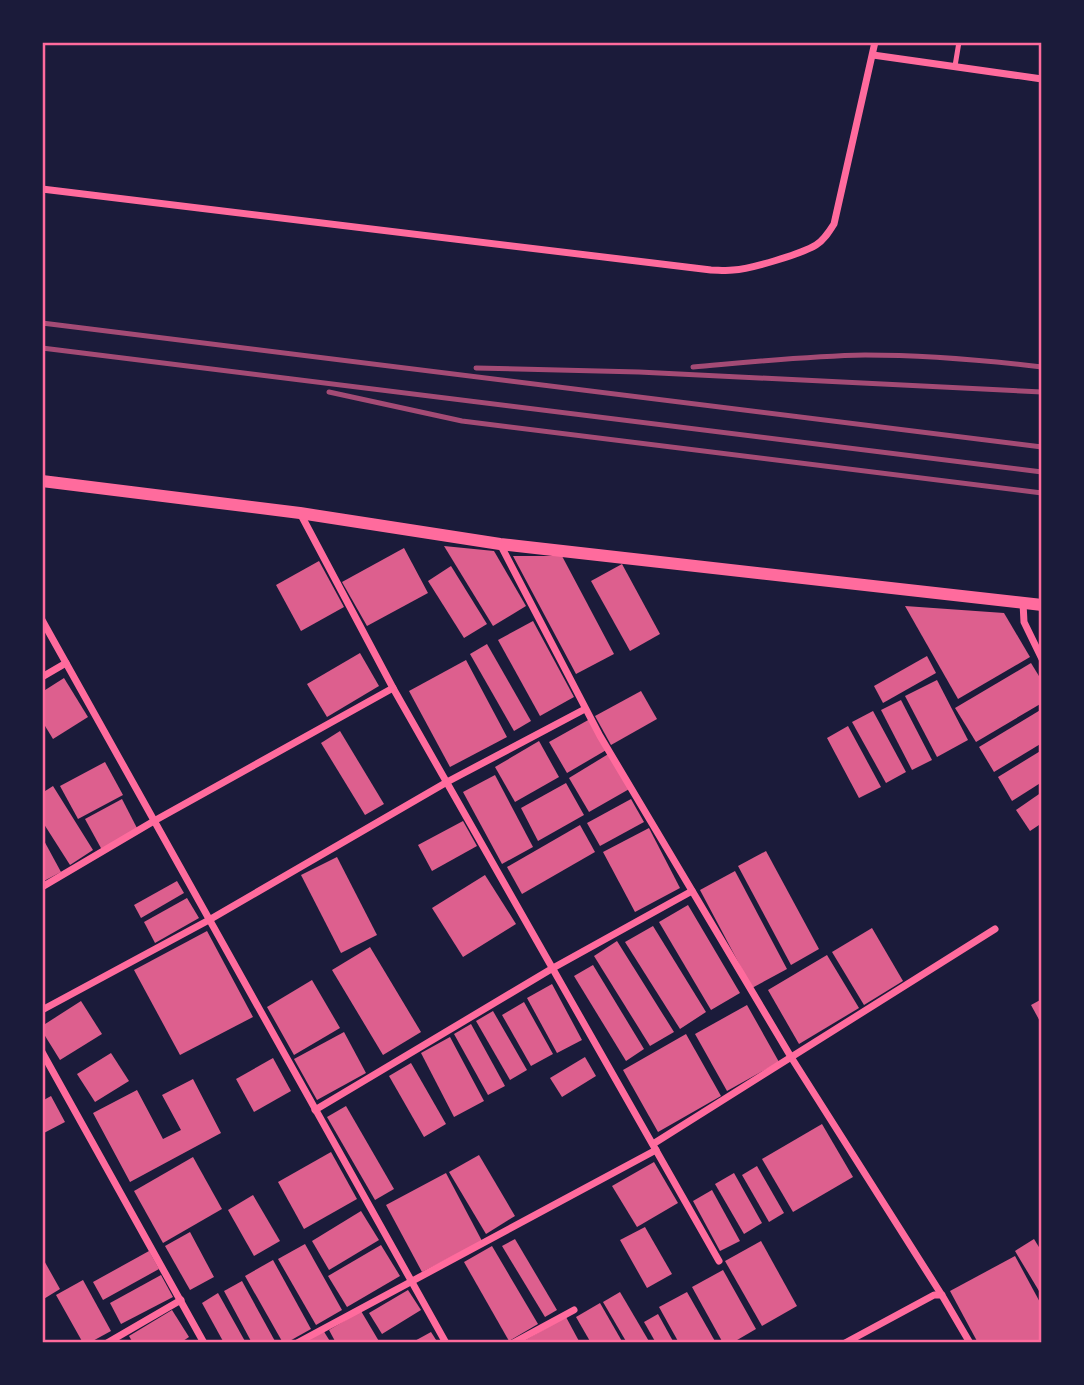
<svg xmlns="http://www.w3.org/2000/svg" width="1084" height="1385" viewBox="0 0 1084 1385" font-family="'DejaVu Sans',sans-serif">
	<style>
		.building { fill: #dd5f8e }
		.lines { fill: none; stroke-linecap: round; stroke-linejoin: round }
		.service { stroke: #ff6b9d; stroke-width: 5 }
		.minor { stroke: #ff6b9d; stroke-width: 7 }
		.tertiary { stroke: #ff6b9d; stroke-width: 12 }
		.rail { stroke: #a44b75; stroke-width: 5 }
		.neatline { fill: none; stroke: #ff6b9d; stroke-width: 2.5 }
	</style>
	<rect width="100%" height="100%" fill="#1b1b3a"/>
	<g class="building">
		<polygon points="444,546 494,551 526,606 493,626"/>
		<polygon points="404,548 428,593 367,626 342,582"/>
		<polygon points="513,556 562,556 614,654 576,674"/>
		<polygon points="319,561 344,607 301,631 276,585"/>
		<polygon points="622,564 660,634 630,651 591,581"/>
		<polygon points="451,566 487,624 464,638 428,581"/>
		<polygon points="905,606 1004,613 1030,657 958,699"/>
		<polygon points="533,621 574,697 540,716 498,640"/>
		<polygon points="487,644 531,721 514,731 470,654"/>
		<polygon points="360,653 379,686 327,717 307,684"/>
		<polygon points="927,656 936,673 883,703 874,686"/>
		<polygon points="466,660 507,737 450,767 409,691"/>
		<polygon points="1031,663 1042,681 1042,703 976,742 955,708"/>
		<polygon points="64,678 88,717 53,739 42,721 42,692"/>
		<polygon points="937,680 968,740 937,757 905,696"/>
		<polygon points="641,691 657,719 611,745 595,716"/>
		<polygon points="901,700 932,760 912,770 881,710"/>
		<polygon points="1042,709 1042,743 994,772 979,747"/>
		<polygon points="873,711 906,772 886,783 852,722"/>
		<polygon points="590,719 608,749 567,773 549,742"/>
		<polygon points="848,726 881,787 859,798 827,738"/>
		<polygon points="340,731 384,804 365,815 321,743"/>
		<polygon points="539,741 559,777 515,802 495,767"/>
		<polygon points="1042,750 1042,782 1012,801 998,777"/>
		<polygon points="610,753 631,788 589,812 569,778"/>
		<polygon points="105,762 123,795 78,819 60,786"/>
		<polygon points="495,775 533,847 502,864 463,792"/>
		<polygon points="566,783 584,815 538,841 521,808"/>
		<polygon points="53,786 93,850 70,865 42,821 42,793"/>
		<polygon points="1042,792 1042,823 1030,831 1016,810"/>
		<polygon points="122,799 138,830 102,850 85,819"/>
		<polygon points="631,799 644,822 600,846 587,823"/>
		<polygon points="463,821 477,846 432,871 418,845"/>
		<polygon points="580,825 595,852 522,894 507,867"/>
		<polygon points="649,828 680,888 635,912 603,852"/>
		<polygon points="42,837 61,872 42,882"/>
		<polygon points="766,851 819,949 791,965 738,866"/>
		<polygon points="337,857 377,935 341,953 301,875"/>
		<polygon points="735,871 787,969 752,988 700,890"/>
		<polygon points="485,875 516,924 463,957 432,908"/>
		<polygon points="177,881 184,893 141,918 134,905"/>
		<polygon points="187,898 199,918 155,943 144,922"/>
		<polygon points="688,905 740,993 711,1010 659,922"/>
		<polygon points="653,926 706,1012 680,1029 625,942"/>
		<polygon points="872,928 903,981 864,1005 832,952"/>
		<polygon points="207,931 253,1017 180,1055 134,970"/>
		<polygon points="617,941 674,1032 650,1046 594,956"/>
		<polygon points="370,947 421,1032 383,1055 332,970"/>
		<polygon points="827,955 859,1008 799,1044 768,990"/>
		<polygon points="593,965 644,1049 626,1061 574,976"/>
		<polygon points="312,980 340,1028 294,1055 267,1007"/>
		<polygon points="552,984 582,1040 557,1053 527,998"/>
		<polygon points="1042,999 1042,1025 1031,1005"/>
		<polygon points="81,1001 102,1034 60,1060 42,1031 42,1026"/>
		<polygon points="524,1002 553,1054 531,1066 502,1015"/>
		<polygon points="747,1005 779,1062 727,1091 695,1034"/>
		<polygon points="493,1011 527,1070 510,1080 476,1021"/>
		<polygon points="471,1024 505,1086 488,1095 454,1034"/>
		<polygon points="344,1032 366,1073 317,1100 294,1059"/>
		<polygon points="686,1034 721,1096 658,1132 623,1070"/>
		<polygon points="450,1037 484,1101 454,1117 421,1053"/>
		<polygon points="111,1053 129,1081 95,1102 77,1074"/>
		<polygon points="585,1057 596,1076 562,1097 550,1078"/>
		<polygon points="273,1058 291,1091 254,1112 236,1079"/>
		<polygon points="411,1063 446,1124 424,1137 389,1076"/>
		<polygon points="193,1079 221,1133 130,1182 93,1113 137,1090 163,1139 181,1130 162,1095"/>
		<polygon points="51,1096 65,1122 42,1134 42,1101"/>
		<polygon points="346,1106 394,1189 375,1200 327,1117"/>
		<polygon points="822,1124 853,1177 793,1212 762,1159"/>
		<polygon points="331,1152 357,1199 304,1229 278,1182"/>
		<polygon points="479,1155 515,1216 486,1234 449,1172"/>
		<polygon points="193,1157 222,1209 163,1243 134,1191"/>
		<polygon points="654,1162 678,1203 637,1227 612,1186"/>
		<polygon points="757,1166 784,1213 769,1222 742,1175"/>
		<polygon points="446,1173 482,1241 422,1272 386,1205"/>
		<polygon points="734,1173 762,1223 744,1234 715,1184"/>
		<polygon points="712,1190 740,1241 720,1251 693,1201"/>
		<polygon points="253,1195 280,1241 254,1256 228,1210"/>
		<polygon points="361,1211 379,1240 329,1270 312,1241"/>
		<polygon points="645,1227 672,1274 647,1288 620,1240"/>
		<polygon points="190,1232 214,1277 190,1290 165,1246"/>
		<polygon points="515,1239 557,1310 545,1317 502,1246"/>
		<polygon points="1034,1239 1042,1252 1042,1296 1015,1251"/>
		<polygon points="761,1241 797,1306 762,1326 725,1261"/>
		<polygon points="305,1244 342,1310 316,1325 278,1259"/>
		<polygon points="381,1245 400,1276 347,1307 328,1276"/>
		<polygon points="492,1246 538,1324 509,1341 464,1262"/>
		<polygon points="149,1251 159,1269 103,1300 93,1282"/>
		<polygon points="1015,1256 1042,1306 1042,1343 978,1343 950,1291"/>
		<polygon points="42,1257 60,1289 42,1300"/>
		<polygon points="273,1260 311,1329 286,1343 283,1343 245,1276"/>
		<polygon points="723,1270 756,1329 732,1343 723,1343 692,1287"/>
		<polygon points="161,1275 173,1297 121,1324 110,1303"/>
		<polygon points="83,1280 111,1331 89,1343 83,1343 56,1295"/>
		<polygon points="242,1281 276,1343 252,1343 224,1291"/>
		<polygon points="408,1290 421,1310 382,1334 369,1313"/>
		<polygon points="620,1292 650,1343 627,1343 603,1302"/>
		<polygon points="687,1292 716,1343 679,1343 659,1307"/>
		<polygon points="218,1293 246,1343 224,1343 202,1303"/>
		<polygon points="600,1303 623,1343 591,1343 576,1317"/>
		<polygon points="172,1310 189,1337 180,1343 133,1343 129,1336"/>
		<polygon points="361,1311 380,1343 336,1343 329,1330"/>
		<polygon points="658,1314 674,1343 656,1343 644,1322"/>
		<polygon points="566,1317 580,1343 520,1343"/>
		<polygon points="323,1330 331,1343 310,1343 308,1339"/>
		<polygon points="431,1332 438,1343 411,1343"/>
	</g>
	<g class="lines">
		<polyline class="service" points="955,66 959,42"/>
		<g class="minor">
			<polyline points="873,55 1042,79"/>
			<path d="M 42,189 L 711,270 C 718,270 726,271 733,270 C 751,269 801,254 816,245 C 824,240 829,232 834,224 L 875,42"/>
			<polyline points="300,513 393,688 719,1261"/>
			<polyline points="500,544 600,736 791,1057 943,1297 970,1343"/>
			<polyline points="1023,603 1024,622 1042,659"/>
			<polyline points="42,620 446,1343"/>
			<polyline points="42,677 66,663"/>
			<polyline points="42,887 154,821 393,688"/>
			<polyline points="42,1010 209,920 447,782 585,709"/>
			<polyline points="42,1052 204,1343"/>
			<polyline points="315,1110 553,968 692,891"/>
			<polyline points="653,1144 995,929"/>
			<polyline points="107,1343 181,1300"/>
			<polyline points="297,1343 656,1150"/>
			<polyline points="513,1343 574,1310"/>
			<polyline points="845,1343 934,1295 942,1295"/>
		</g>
		<polyline class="tertiary" points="42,481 300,513 500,544 1042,605"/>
		<g class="rail">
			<polyline points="42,323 1042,447"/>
			<polyline points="42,348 1042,472"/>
			<path d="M 693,367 C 750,362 807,356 865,355 C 924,355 983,360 1042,367"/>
			<polyline points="476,368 639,372 1042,392"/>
			<polyline points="329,392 462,421 1042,493"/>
		</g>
	</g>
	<rect width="1084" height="1385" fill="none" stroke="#1b1b3a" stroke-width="88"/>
	<rect x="44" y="44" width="996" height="1297" class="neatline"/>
</svg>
